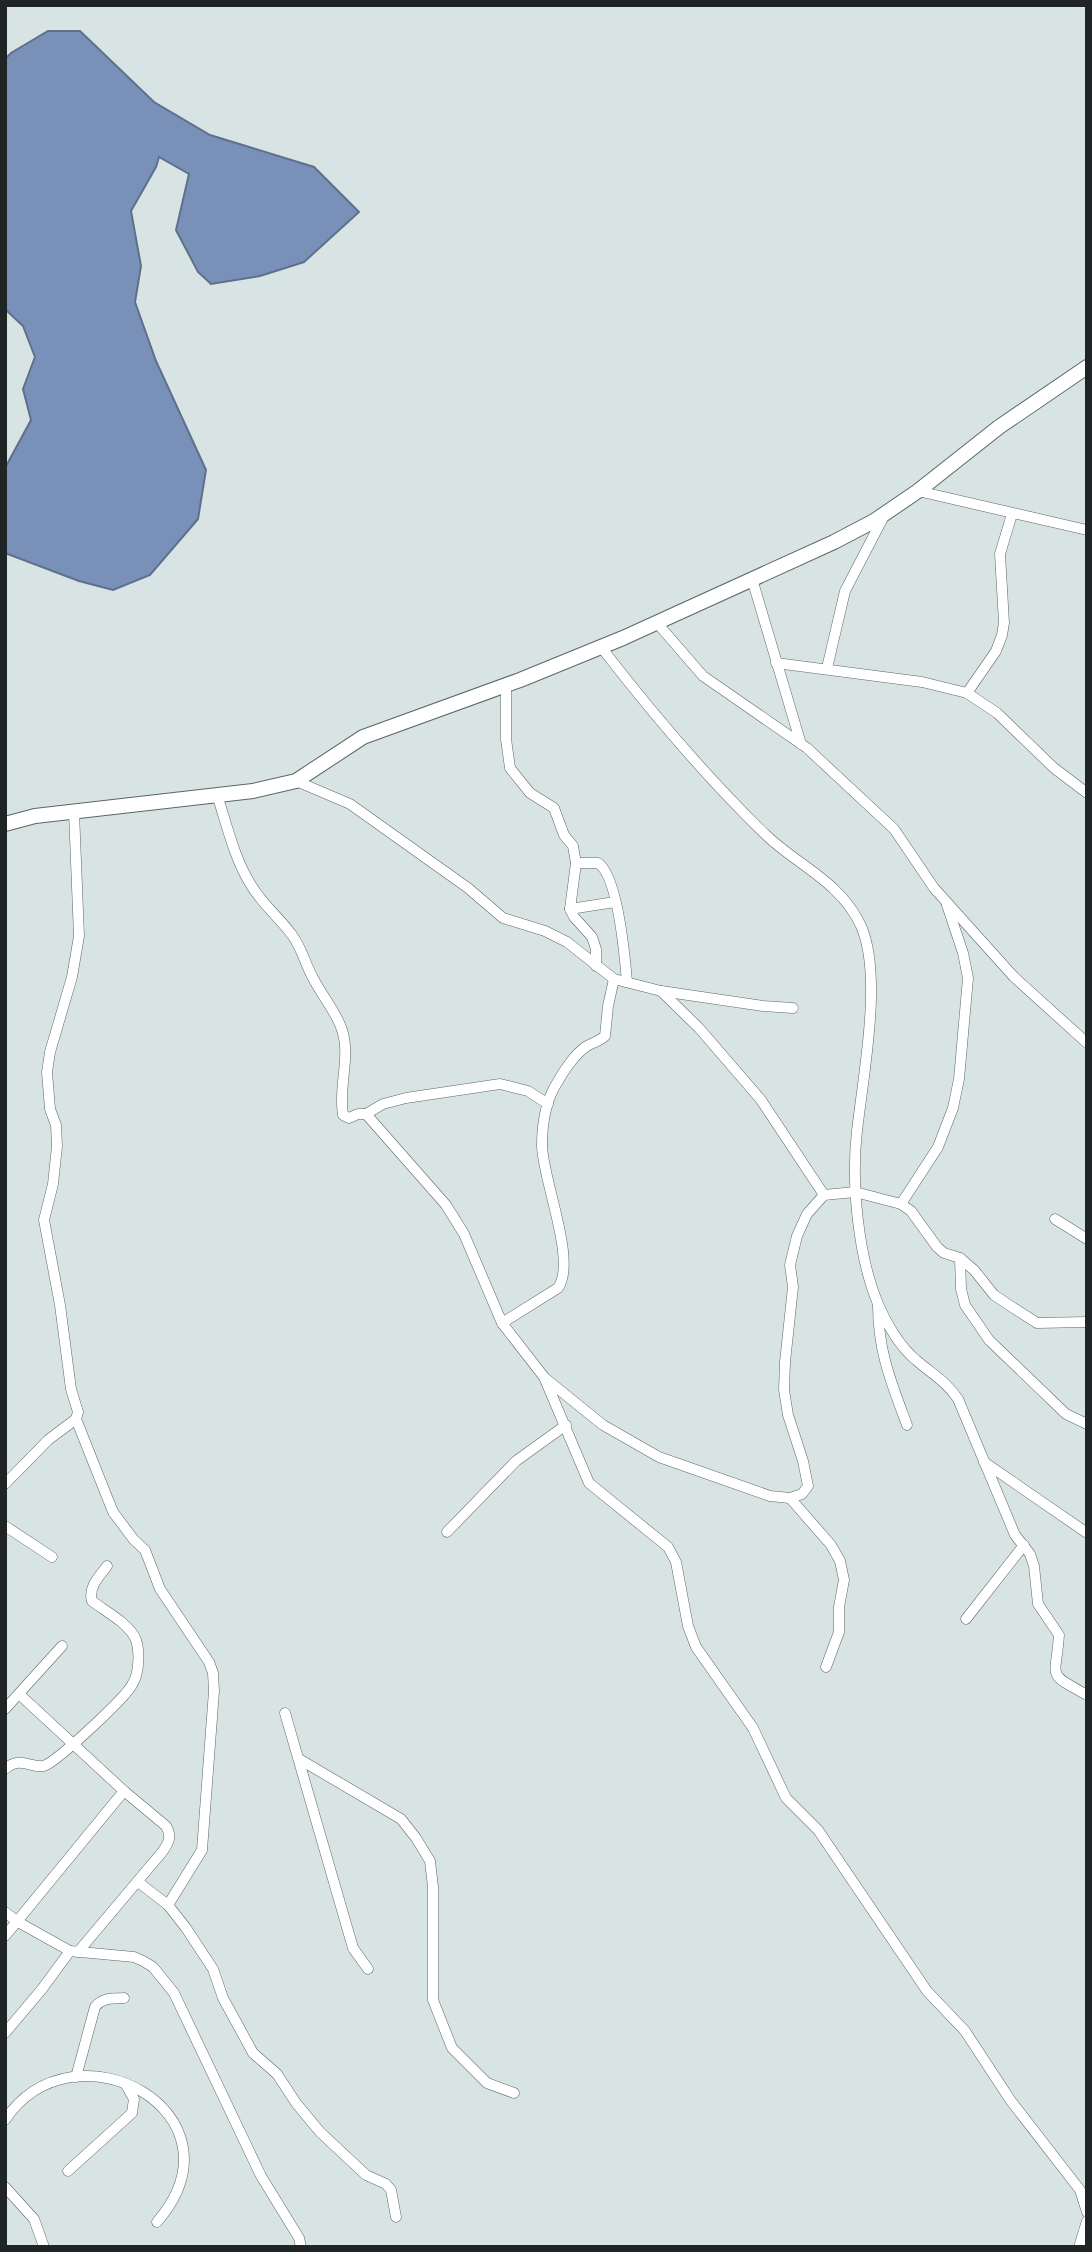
<svg xmlns="http://www.w3.org/2000/svg" width="1092" height="2252" viewBox="0 0 1092 2252" font-family="'DejaVu Sans',sans-serif">
	<style>
		.water { fill: #7991b9; stroke: #5e708c; stroke-width: 2 }
		.lines { fill: none; stroke-linecap: round; stroke-linejoin: round }
		.street-casing { stroke: #5c6667; stroke-width: 11 }
		.secondary-casing { stroke: #5c6667; stroke-width: 16 }
		.street { stroke: #fff; stroke-width: 10 }
		.secondary { stroke: #fff; stroke-width: 14 }
	</style>
	<rect width="100%" height="100%" fill="#d8e3e4"/>
	<polygon class="water" points="48,31 80,31 154,102 210,135 314,167 359,212 304,262 260,276 211,284 198,272 176,230 189,174 159,157 156,167 131,211 141,266 135,302 156,361 206,470 198,519 150,575 113,590 79,581 5,553 5,468 31,420 23,389 35,357 23,326 5,309 5,59 11,53"/>
	<g class="lines">
		<defs>
			<g id="street">
				<polyline points="918,491 1087,530"/>
				<polyline points="752,579 801,744"/>
				<polyline points="657,623 703,676 807,748 894,829 934,888 1014,977 1087,1043"/>
				<path d="M 601,647 C 652,713 706,777 766,835 C 797,865 841,882 861,926 C 883,976 863,1076 857,1131 C 851,1182 858,1256 878,1304 C 886,1323 900,1347 916,1360 C 932,1374 946,1381 958,1399 L 1015,1535 L 1030,1554 L 1034,1566 L 1038,1604 L 1059,1635 C 1056,1679 1045,1672 1087,1695"/>
				<polyline points="776,663 922,682 967,693 997,713 1054,768 1087,793"/>
				<polyline points="827,668 845,591 884,516"/>
				<polyline points="506,685 506,739 510,768 530,793 554,808 564,835 573,846 576,863 570,909 574,917 592,937 596,949 596,966"/>
				<polyline points="967,693 996,651 1002,635 1004,623 1000,554 1012,514"/>
				<polyline points="296,781 350,804 468,888 503,918 545,931 567,942 614,979 661,991 763,1006 793,1008"/>
				<path d="M 217,795 C 227,825 234,858 251,885 C 262,904 279,917 292,935 C 302,948 305,964 313,978 C 322,996 336,1011 342,1030 C 351,1058 338,1086 343,1115 L 349,1118 L 358,1114 L 366,1114 L 446,1205 L 464,1234 L 502,1323 L 544,1377 L 589,1483 L 668,1547 L 676,1562 L 688,1626 L 696,1647 L 753,1728 L 786,1798 L 818,1830 L 927,1991 L 965,2031 L 1011,2101 L 1080,2190 L 1087,2212"/>
				<polyline points="74,812 79,936 72,977 50,1052 47,1072 50,1109 56,1125 57,1146 53,1184 44,1220 60,1305 71,1389 78,1412 76,1419 113,1512 134,1540 145,1550 160,1589 209,1662 213,1673 214,1691 202,1850 168,1905"/>
				<path d="M 576,863 L 598,863 C 618,876 625,958 627,982"/>
				<polyline points="570,909 615,902"/>
				<polyline points="661,991 699,1028 761,1100 824,1195"/>
				<polyline points="366,1114 383,1104 406,1098 500,1084 528,1091 548,1104"/>
				<polyline points="901,1204 938,1147 953,1108 959,1079 968,978 963,953 947,905"/>
				<polyline points="1055,1219 1087,1239"/>
				<polyline points="960,1258 961,1289 965,1305 989,1340 1066,1414 1087,1424"/>
				<path d="M 878,1305 C 878,1351 891,1382 907,1425"/>
				<path d="M 502,1323 L 558,1288 C 577,1261 543,1181 542,1146 C 542,1127 545,1105 554,1088 C 562,1074 573,1055 587,1046 C 594,1042 600,1041 605,1036 L 608,1006 L 614,979"/>
				<polyline points="546,1379 603,1425 659,1457 770,1496 790,1498 802,1494 808,1486 803,1461 788,1415 784,1390 785,1362 793,1287 790,1265 797,1236 807,1214 824,1195 855,1192 901,1204 911,1211 937,1247 944,1253 960,1258 974,1270 994,1295 1012,1307 1037,1323 1087,1322"/>
				<polyline points="984,1462 1087,1533"/>
				<polyline points="5,1484 48,1440 76,1419"/>
				<polyline points="790,1498 831,1545 840,1561 844,1580 839,1607 839,1632 826,1667"/>
				<polyline points="5,1526 52,1557"/>
				<polyline points="447,1532 516,1461 566,1425"/>
				<polyline points="966,1619 1024,1545"/>
				<path d="M 19,1694 L 124,1791 L 166,1826 C 172,1837 169,1842 163,1851 L 78,1952"/>
				<polyline points="5,1709 62,1646"/>
				<polyline points="285,1713 353,1948 368,1969"/>
				<polyline points="299,1759 401,1819 416,1838 430,1861 433,1887 433,2000 452,2048 487,2083 514,2093"/>
				<path d="M 5,1769 C 21,1754 34,1771 46,1765 C 60,1758 127,1697 133,1683 C 139,1673 140,1652 136,1640 C 130,1624 105,1611 92,1601 C 88,1587 99,1577 107,1566"/>
				<polyline points="138,1882 168,1905 186,1928 213,1969 223,1998 253,2053 277,2074 296,2103 320,2132 366,2175 386,2184 391,2190 396,2217"/>
				<polyline points="5,1912 18,1922 70,1951 134,1957 143,1961 153,1967 174,1993 261,2176 299,2238 301,2247"/>
				<polyline points="5,1936 124,1791"/>
				<polyline points="5,2033 42,1989 70,1951"/>
				<path d="M 76,2077 L 95,2007 C 103,1997 112,1999 124,1998"/>
				<path d="M 5,2120 C 74,2017 251,2113 157,2222"/>
				<polyline points="68,2171 132,2113 134,2099 126,2085"/>
				<polyline points="5,2187 34,2219 44,2247"/>
				<polyline points="1079,2247 1087,2221"/>
			</g>
			<polyline id="secondary" points="5,824 35,816 253,791 296,781 363,737 520,680 623,638 834,542 874,521 918,491 999,427 1087,367"/>
		</defs>
		<use href="#street" class="street-casing"/>
		<use href="#secondary" class="secondary-casing"/>
		<use href="#street" class="street"/>
		<use href="#secondary" class="secondary"/>
	</g>
	<rect width="1092" height="2252" fill="none" stroke="#1f2424" stroke-width="14"/>
</svg>
